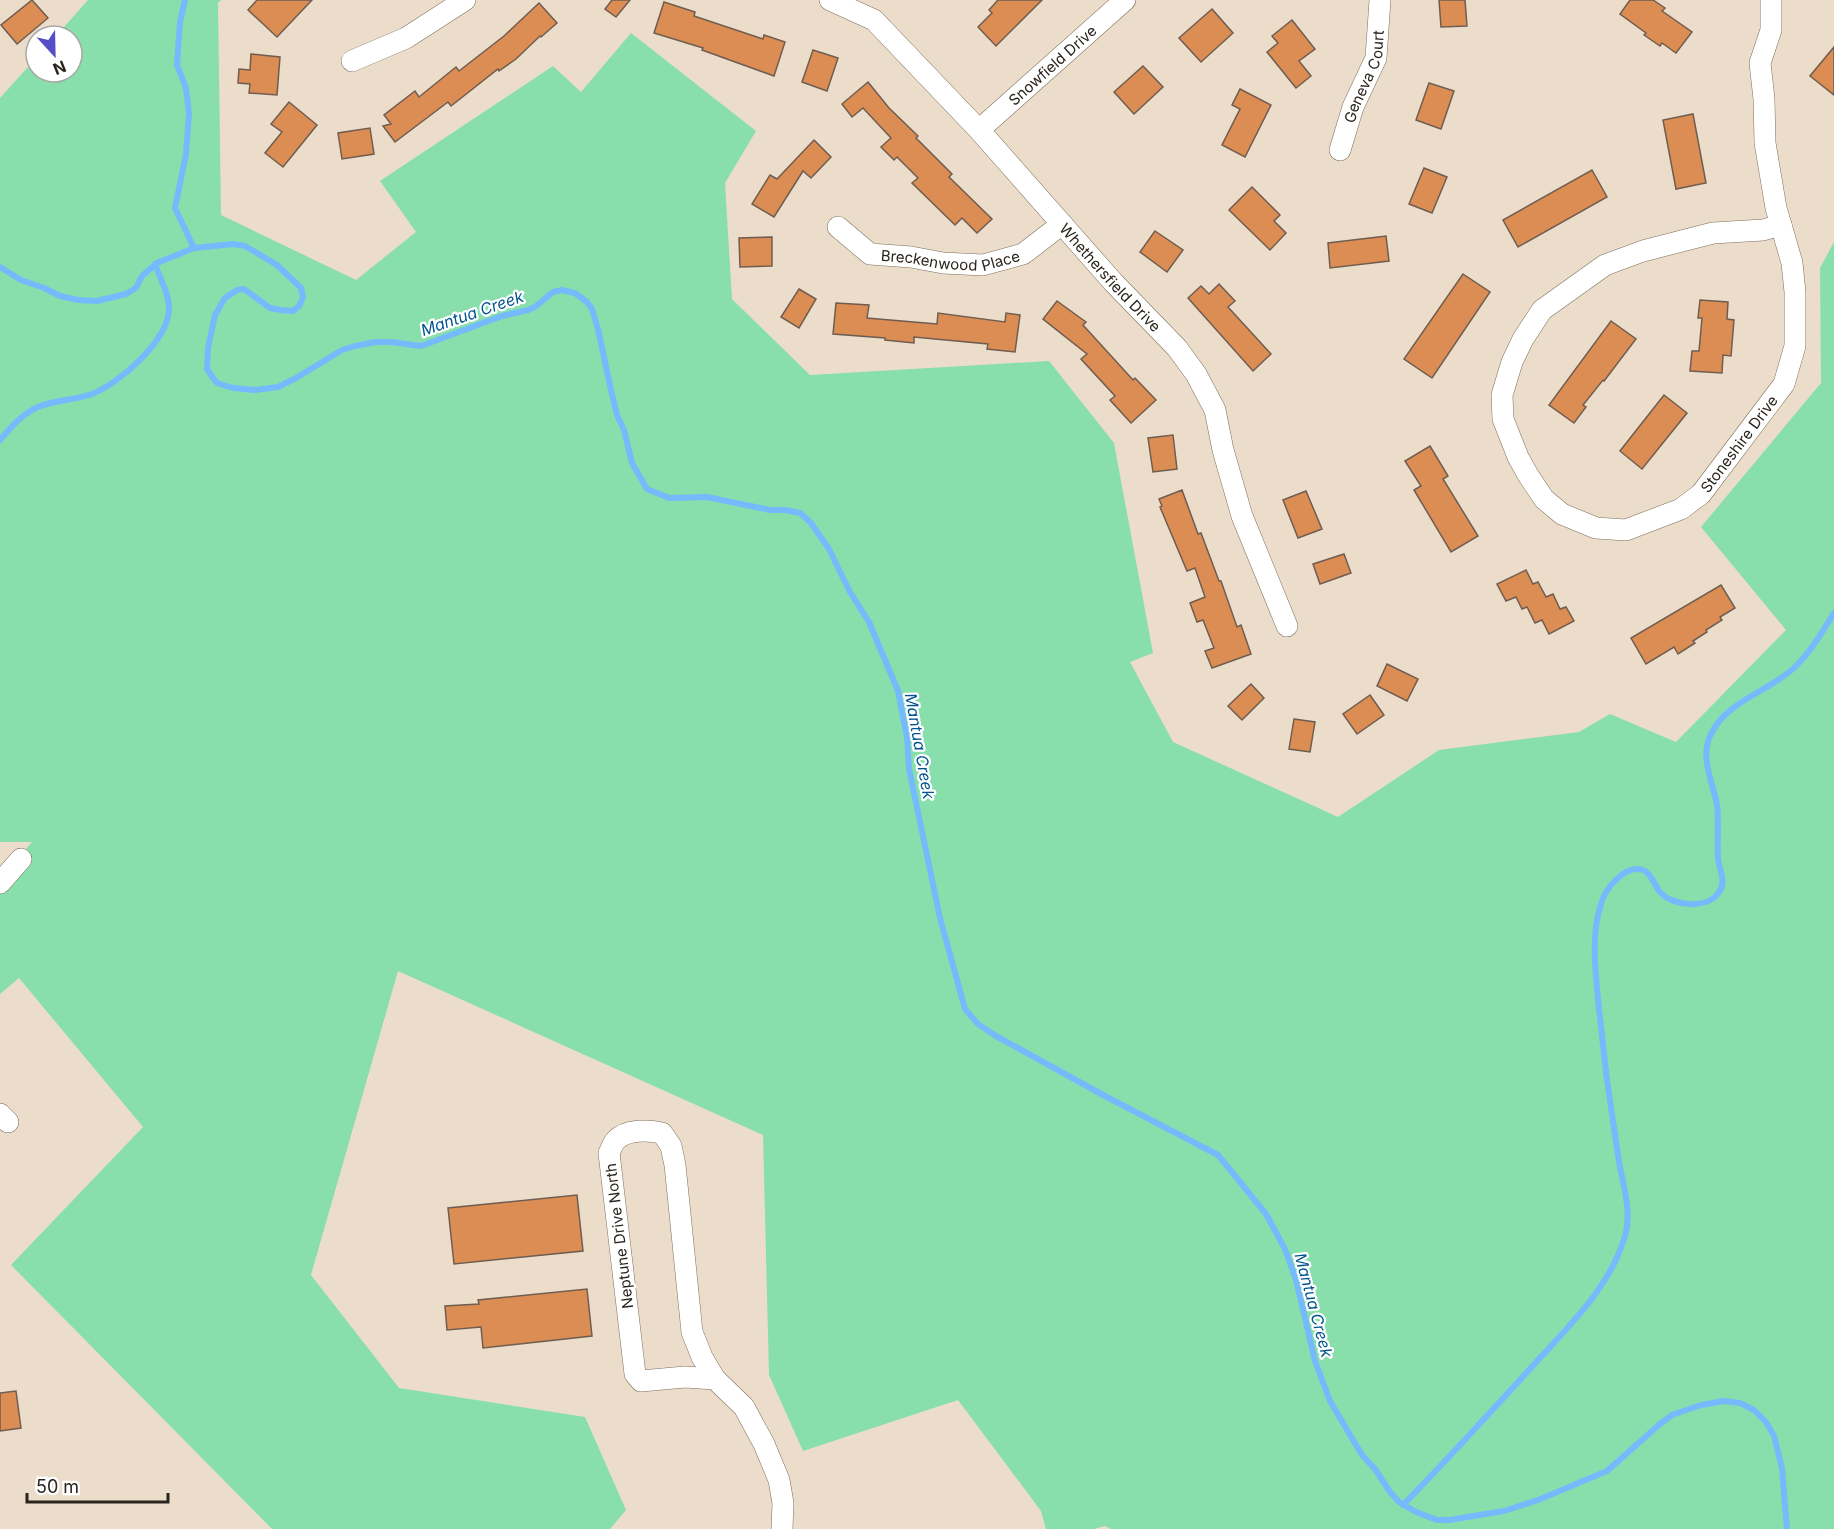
<svg xmlns="http://www.w3.org/2000/svg" width="1834" height="1529" viewBox="0 0 1834 1529" font-family="Inter,sans-serif">
	<style>
		.green { fill: #88dfab }
		.lines { fill: none; stroke-linecap: round; stroke-linejoin: round }
		.stream { stroke: #74bafd; stroke-width: 6 }
		.building { fill: #dc8d53; stroke: #6f5d51; stroke-width: 1.5 }
		.minor-casing { stroke: #7d6f5e; stroke-width: 22 }
		.minor { stroke: #fff; stroke-width: 21 }
		.labels { text-anchor: middle; dominant-baseline: central; stroke-width: 4.5; stroke-linejoin: round; paint-order: stroke }
		.street-label { font-size: 15px; fill: #29241d; stroke: #fff }
		.water-label { font-size: 16px; font-style: italic; fill: #005490; stroke: #fff }
	</style>
	<rect width="100%" height="100%" fill="#ecddca"/>
	<polygon class="green" points="88,0 221,0 218,3 221,215 356,280 416,232 380,181 553,66 581,92 631,33 756,131 725,183 732,299 810,375 1049,361 1114,443 1153,653 1130,662 1173,742 1338,817 1439,750 1579,732 1610,714 1676,742 1786,630 1701,527 1821,383 1820,268 1834,242 1834,1529 1111,1529 1105,1526 1094,1529 1046,1529 1041,1511 958,1400 803,1451 769,1375 763,1135 398,971 311,1275 399,1388 585,1417 626,1510 610,1529 272,1529 11,1265 143,1127 19,978 0,994 0,879 32,842 0,842 0,98 36,58 36,72 72,72 72,36 56,36"/>
	<g class="lines">
		<g class="stream">
			<polyline points="185,0 180,22 177,65 186,88 189,114 186,154 175,208 194,248"/>
			<polyline points="0,267 21,280 44,288 60,296 78,300 97,301 126,294 136,288 142,276 157,263 194,248 233,244 245,246 277,265 301,288 303,297 299,306 293,311 281,310 270,308 244,289 237,290 225,298 215,315 208,348 207,369 213,378 217,383 233,388 255,390 278,387 296,378 342,350 355,346 376,342 391,342 421,346 502,316 528,310 535,307 553,292 562,290 575,293 587,302 592,309 598,329 611,390 617,415 624,430 632,463 647,489 669,498 707,497 770,510 785,510 800,513 811,523 829,549 850,592 869,622 898,691 907,737 909,769 940,918 965,1009 978,1024 996,1036 1105,1096 1218,1155 1266,1214 1285,1249 1296,1280 1315,1361 1330,1401 1362,1455 1375,1469 1390,1492 1399,1502 1416,1512 1437,1520 1449,1520 1504,1511 1538,1500 1607,1471 1660,1424 1672,1415 1701,1405 1724,1401 1740,1403 1754,1410 1766,1422 1774,1436 1782,1468 1787,1529"/>
			<path d="M 0,440 C 11,427 22,414 38,407 C 55,400 75,400 92,394 C 120,383 169,340 169,308 C 169,294 160,278 155,264"/>
			<path d="M 1403,1505 C 1446,1461 1487,1416 1528,1371 C 1564,1331 1613,1286 1626,1232 C 1631,1209 1623,1184 1619,1162 C 1615,1135 1611,1107 1607,1080 C 1604,1057 1602,1033 1599,1009 C 1596,975 1590,937 1601,904 C 1605,889 1625,864 1643,870 C 1652,873 1654,886 1661,893 C 1673,906 1708,910 1719,892 C 1727,881 1719,870 1718,858 C 1717,841 1719,823 1717,805 C 1713,783 1700,758 1710,736 C 1726,700 1770,692 1796,666 C 1811,651 1823,631 1834,613"/>
		</g>
	</g>
	<g class="building">
		<polygon points="32,0 48,18 17,44 1,25"/>
		<polygon points="257,0 312,0 277,37 248,10"/>
		<polygon points="612,0 630,0 616,17 605,9"/>
		<polygon points="998,0 1042,0 996,46 978,27 992,13 989,10"/>
		<polygon points="1439,0 1465,0 1467,26 1441,27"/>
		<polygon points="1630,0 1653,0 1665,8 1662,11 1692,32 1676,53 1662,43 1660,46 1644,35 1646,33 1620,14"/>
		<polygon points="664,2 695,12 694,16 763,39 764,35 785,42 774,76 702,50 703,48 654,33"/>
		<polygon points="539,3 557,23 541,37 540,36 516,59 499,71 498,69 451,106 448,102 395,142 383,126 391,124 384,115 415,91 419,97 456,67 459,71 504,36"/>
		<polygon points="1212,9 1233,33 1201,62 1179,38"/>
		<polygon points="1292,20 1315,49 1299,61 1311,76 1296,88 1267,52 1278,43 1272,36"/>
		<polygon points="1834,47 1834,95 1810,76"/>
		<polygon points="813,50 838,58 827,91 802,82"/>
		<polygon points="251,54 280,57 277,95 249,93 250,84 238,83 239,69 250,70"/>
		<polygon points="1143,66 1163,87 1134,114 1114,92"/>
		<polygon points="868,82 889,108 918,136 916,138 952,174 949,177 992,219 977,233 962,218 955,225 912,183 918,178 897,157 894,160 881,147 891,138 863,108 852,117 842,104"/>
		<polygon points="1429,83 1454,91 1441,129 1416,120"/>
		<polygon points="1240,89 1271,105 1245,157 1222,145 1240,109 1232,105"/>
		<polygon points="289,102 317,125 283,167 265,153 282,132 271,124"/>
		<polygon points="1693,114 1706,183 1676,189 1663,120"/>
		<polygon points="370,128 374,154 342,159 338,133"/>
		<polygon points="814,140 831,157 811,178 803,171 774,217 752,204 770,175 777,179"/>
		<polygon points="1424,168 1447,177 1432,213 1409,204"/>
		<polygon points="1592,170 1607,197 1518,247 1503,220"/>
		<polygon points="1252,187 1280,215 1274,221 1286,233 1270,250 1229,210"/>
		<polygon points="1155,231 1183,250 1167,272 1140,252"/>
		<polygon points="1386,236 1389,261 1330,268 1328,243"/>
		<polygon points="772,237 772,266 740,267 739,238"/>
		<polygon points="1463,274 1490,292 1432,378 1404,359"/>
		<polygon points="1219,284 1235,301 1228,307 1271,354 1253,371 1188,298 1201,286 1209,294"/>
		<polygon points="799,289 816,299 799,328 781,317"/>
		<polygon points="1700,300 1728,302 1727,319 1734,320 1731,356 1723,355 1722,373 1690,371 1692,351 1699,351 1702,318 1698,318"/>
		<polygon points="1057,301 1086,322 1083,325 1133,380 1135,378 1156,400 1131,423 1110,400 1115,396 1081,359 1087,354 1043,319"/>
		<polygon points="836,303 869,305 867,318 937,324 938,313 1005,322 1006,313 1020,315 1015,352 987,349 988,344 914,337 914,343 885,340 885,338 833,334"/>
		<polygon points="1611,321 1636,339 1604,381 1603,380 1583,405 1586,407 1574,423 1549,405"/>
		<polygon points="1664,395 1687,413 1642,469 1620,451"/>
		<polygon points="1173,435 1177,469 1153,472 1148,438"/>
		<polygon points="1430,446 1448,476 1443,479 1478,536 1451,552 1414,490 1421,486 1405,461"/>
		<polygon points="1182,490 1198,534 1201,533 1219,581 1221,581 1237,627 1241,625 1251,654 1212,668 1205,651 1214,648 1203,620 1197,622 1190,603 1205,597 1195,568 1187,571 1160,507 1162,506 1159,499"/>
		<polygon points="1306,491 1322,529 1298,538 1283,500"/>
		<polygon points="1344,554 1351,573 1320,584 1313,564"/>
		<polygon points="1526,570 1533,584 1538,582 1546,597 1553,594 1560,609 1566,607 1574,621 1549,634 1542,620 1535,623 1527,607 1522,609 1516,597 1506,601 1497,584"/>
		<polygon points="1721,585 1735,608 1720,617 1722,620 1706,630 1707,632 1693,641 1695,643 1678,654 1674,647 1646,664 1631,638"/>
		<polygon points="1387,664 1418,679 1407,701 1377,686"/>
		<polygon points="1251,684 1264,698 1242,720 1228,706"/>
		<polygon points="1370,695 1384,715 1357,734 1343,714"/>
		<polygon points="1294,719 1315,722 1310,752 1289,749"/>
		<polygon points="577,1195 583,1251 454,1264 448,1208"/>
		<polygon points="587,1289 592,1336 483,1348 481,1327 447,1330 445,1306 479,1304 478,1300"/>
		<polygon points="16,1391 21,1428 0,1431 0,1393"/>
	</g>
	<g class="lines">
		<defs>
			<g id="minor">
				<path id="s1" d="M 830,0 L 874,20 L 979,130 L 1113,282 L 1177,348 L 1196,374 L 1215,410 L 1223,450 L 1242,516 L 1287,626"/>
				<polyline points="1771,0 1771,30 1760,63 1764,99 1765,143 1776,208 1781,225"/>
				<polyline points="352,61 406,38 465,0"/>
				<path id="s2" d="M 979,130 L 1125,0"/>
				<path id="s3" d="M 1340,150 L 1353,107 L 1376,58 L 1380,0"/>
				<polygon points="1781,225 1792,263 1795,292 1795,346 1784,384 1701,494 1681,509 1626,530 1596,528 1562,514 1544,499 1528,475 1518,457 1503,419 1502,395 1512,362 1523,339 1542,310 1605,265 1643,251 1713,233 1763,230"/>
				<path id="s4" d="M 838,227 L 870,254 L 911,257 L 943,263 L 983,265 L 1023,254 L 1062,224"/>
				<polyline points="0,883 21,859"/>
				<polyline points="0,1114 8,1122"/>
				<path d="M 715,1379 L 685,1377 L 641,1381 L 635,1374 L 609,1153 C 611,1149 613,1143 616,1140 C 627,1129 648,1130 662,1133 L 671,1146 L 675,1165 L 692,1332 L 702,1357 L 715,1379 L 744,1407 L 764,1444 L 779,1480 L 783,1503 L 782,1529"/>
			</g>
		</defs>
		<use href="#minor" class="minor-casing"/>
		<use href="#minor" class="minor"/>
	</g>
	<g class="labels">
		<g class="street-label">
			<text stroke="none"><textPath href="#s2" startOffset="98">Snowfield Drive</textPath></text>
			<text stroke="none"><textPath href="#s3" startOffset="78">Geneva Court</textPath></text>
			<text stroke="none"><textPath href="#s4" startOffset="123">Breckenwood Place</textPath></text>
			<text stroke="none"><textPath href="#s1" startOffset="398">Whethersfield Drive</textPath></text>
			<text transform="translate(1739 444) rotate(-53)">Stoneshire Drive</text>
			<text transform="translate(619 1236) rotate(-97)">Neptune Drive North</text>
		</g>
		<g class="water-label">
			<text transform="translate(472 313) rotate(-19)">Mantua Creek</text>
			<text transform="translate(920 746) rotate(80)">Mantua Creek</text>
			<text transform="translate(1314 1305) rotate(75)">Mantua Creek</text>
		</g>
	</g>
	<g transform="translate(54 54) rotate(158)"><circle r="28" fill="#ffffff" stroke="#a9a7a5" stroke-width="1.5"/>
	<path d="M0-4.5L10 22L0 15L-10 22Z" fill="#554ec6"/>
	<text y="-9" font-size="16" font-weight="bold" text-anchor="middle" fill="#29241d">N</text>
	</g>
	<path d="M27 1493v9h141v-9" fill="none" stroke="#29241d" stroke-width="3"/>
	<text x="36" y="1493" font-size="18" fill="#29241d" stroke="#ffffff" stroke-width="4.5" paint-order="stroke">50 m</text>
</svg>
